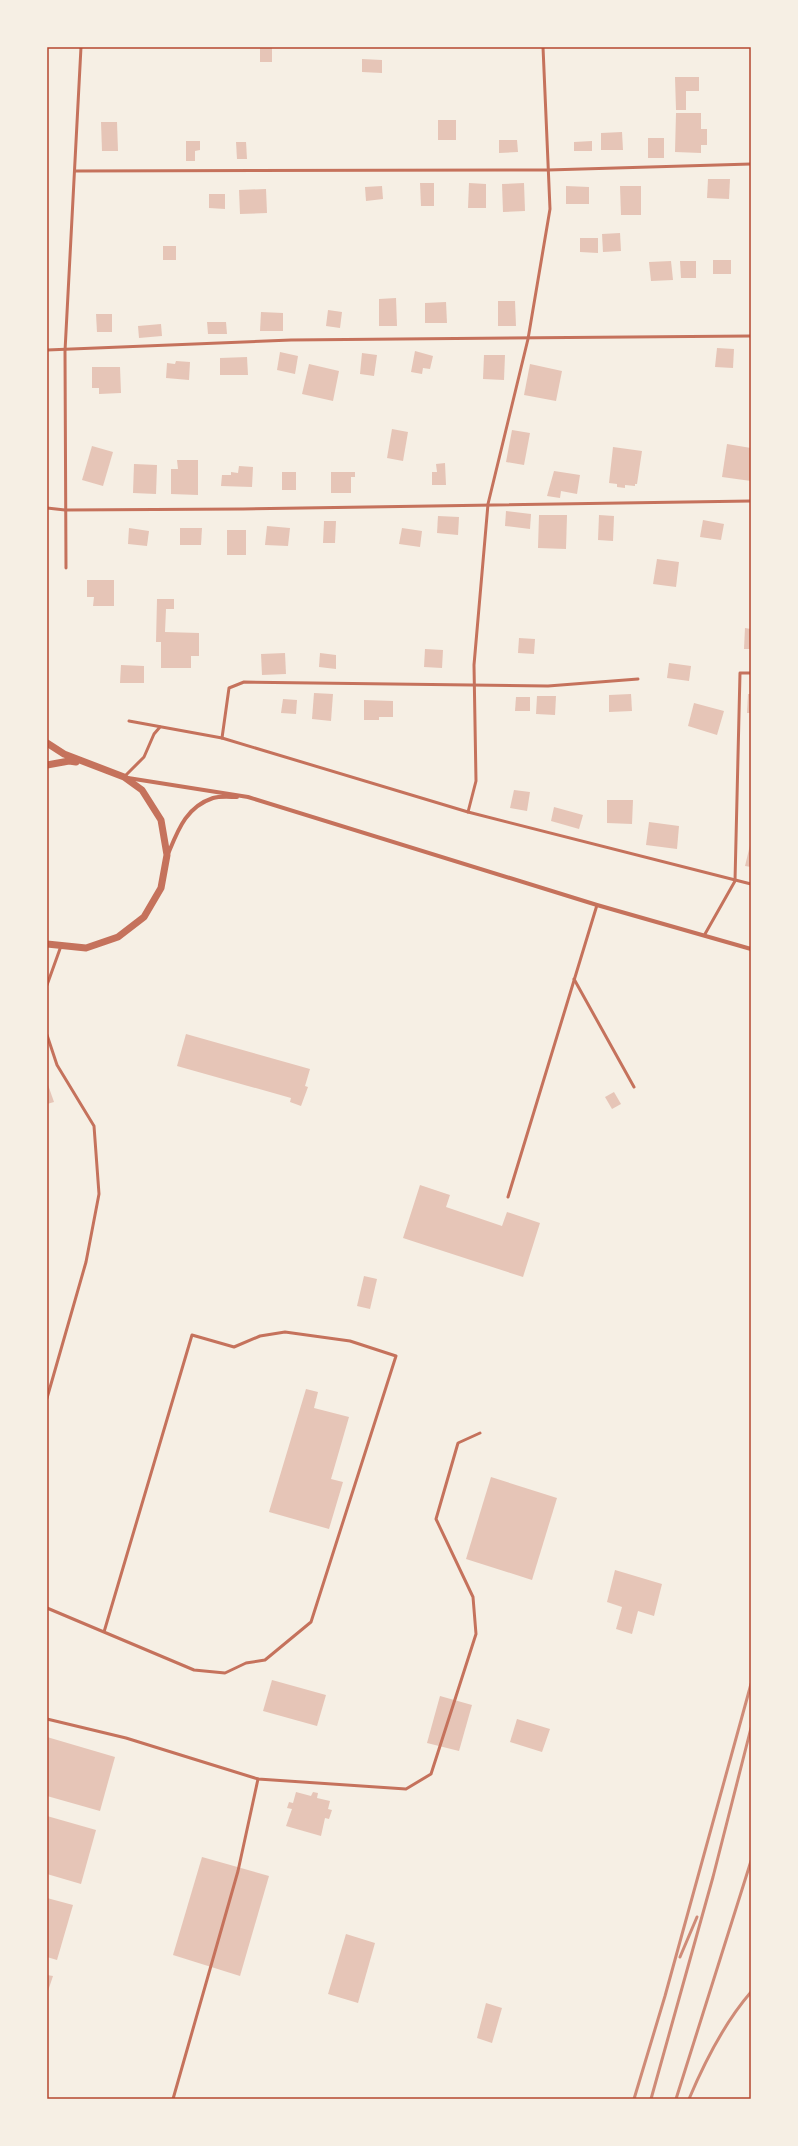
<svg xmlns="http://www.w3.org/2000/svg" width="798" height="2146" viewBox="0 0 798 2146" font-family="Inter,sans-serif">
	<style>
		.building { fill: #e6c5b7 }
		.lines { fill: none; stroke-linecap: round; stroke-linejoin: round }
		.service { stroke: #c5725c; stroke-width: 3 }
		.minor { stroke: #c5725c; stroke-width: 4 }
		.tertiary { stroke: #c5725c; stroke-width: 7 }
		.rail { stroke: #cf8b77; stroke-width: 3 }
		.neatline { fill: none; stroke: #b5482f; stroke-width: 1.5 }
	</style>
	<rect width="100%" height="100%" fill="#f6efe4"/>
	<g class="building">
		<rect x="260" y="47" width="12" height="15"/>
		<polygon points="362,59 382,60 382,73 362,72"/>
		<polygon points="675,77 699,77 699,91 686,91 686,110 676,110"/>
		<polygon points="676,113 701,113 701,129 707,129 707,145 701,145 701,153 675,152"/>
		<rect x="438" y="120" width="18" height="20"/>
		<polygon points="101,122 117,122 118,151 102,151"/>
		<polygon points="622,132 623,150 601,150 601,133"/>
		<rect x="648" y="138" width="16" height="20"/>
		<polygon points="499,140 517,140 518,152 499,153"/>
		<polygon points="186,141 200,141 200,150 195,151 195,161 186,161"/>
		<polygon points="592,141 592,151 574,151 574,142"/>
		<polygon points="236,142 246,142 247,159 237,159"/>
		<polygon points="708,179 730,179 729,199 707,198"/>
		<polygon points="420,183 434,183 434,206 421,206"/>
		<polygon points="469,183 486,184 486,208 468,208"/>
		<polygon points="524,183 525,211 503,212 502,184"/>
		<polygon points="382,186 383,199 366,201 365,187"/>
		<polygon points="566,186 589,187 589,204 566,204"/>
		<polygon points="620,186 641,186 641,215 621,215"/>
		<polygon points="266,189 267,213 240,214 239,190"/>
		<polygon points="209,194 225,194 225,209 209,208"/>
		<polygon points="620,233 621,251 603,252 602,234"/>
		<polygon points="580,238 598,238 598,253 580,252"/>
		<rect x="163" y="246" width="13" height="14"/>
		<rect x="713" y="260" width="18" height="14"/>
		<polygon points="671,261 673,280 651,281 649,262"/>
		<polygon points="680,261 696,261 696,278 681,278"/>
		<polygon points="396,298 397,326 379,326 379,299"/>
		<polygon points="498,301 515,301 516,326 498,326"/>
		<polygon points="446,302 447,323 425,323 425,303"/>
		<polygon points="328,310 342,312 340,328 326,326"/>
		<polygon points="261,312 283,313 283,331 260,331"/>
		<polygon points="96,314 112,314 112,332 97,332"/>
		<polygon points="207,322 226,322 227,334 208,334"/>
		<polygon points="161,324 162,336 139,338 138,326"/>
		<polygon points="717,348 734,349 733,368 715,367"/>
		<polygon points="415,351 433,356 430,369 423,368 422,374 411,372"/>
		<polygon points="280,352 298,356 295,374 277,370"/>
		<polygon points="362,353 377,355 374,376 360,374"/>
		<polygon points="484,355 505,355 504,380 483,379"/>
		<polygon points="247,357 248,375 220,375 220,358"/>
		<polygon points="176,361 190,362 189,380 166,378 167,363 175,364"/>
		<polygon points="309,364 339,371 333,401 302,394"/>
		<polygon points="530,364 562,371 556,401 524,395"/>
		<polygon points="92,367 120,367 121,393 99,394 99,388 92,388"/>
		<polygon points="392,429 408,432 403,461 387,458"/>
		<polygon points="512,430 530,433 524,465 506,462"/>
		<polygon points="727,444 751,448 751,481 722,477"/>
		<polygon points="92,446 113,452 103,486 82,480"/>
		<polygon points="613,447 642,451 637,484 635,484 635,486 625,485 625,488 617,487 617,484 609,483"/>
		<polygon points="177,460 198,460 198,495 171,494 171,469 178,469"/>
		<polygon points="445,463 446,485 432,485 432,472 437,472 436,464"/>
		<polygon points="134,464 157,465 156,494 133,493"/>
		<polygon points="239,466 253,467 252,487 221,486 222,475 231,475 231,472 238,473"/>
		<polygon points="554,471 580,475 577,494 561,491 560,498 547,496"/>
		<rect x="282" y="472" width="14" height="18"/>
		<polygon points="331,472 355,472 355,477 351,477 351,493 331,493"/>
		<polygon points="506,511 531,514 530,529 505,526"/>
		<polygon points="539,515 567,515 566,549 538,548"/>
		<polygon points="599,515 614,516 613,541 598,540"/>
		<polygon points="438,516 459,517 458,535 437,533"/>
		<polygon points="703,520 724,524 721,540 700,537"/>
		<polygon points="324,521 336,521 335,543 323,543"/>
		<polygon points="267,526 290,528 288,546 265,545"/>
		<polygon points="129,528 149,531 147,546 128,544"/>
		<polygon points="180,528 202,528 201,545 180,545"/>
		<polygon points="402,528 422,531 420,547 399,544"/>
		<rect x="227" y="530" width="19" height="25"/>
		<polygon points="657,559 679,562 676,587 653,584"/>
		<polygon points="87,580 114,580 114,606 93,606 94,597 87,597"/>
		<polygon points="157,599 174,599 174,609 166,609 165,632 199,633 199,656 191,656 191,668 161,668 161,642 156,642"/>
		<polygon points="745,628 751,629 751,649 744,649"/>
		<polygon points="519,638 535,639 534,654 518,653"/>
		<polygon points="425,649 443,650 442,668 424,667"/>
		<polygon points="285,653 286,674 262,675 261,654"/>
		<polygon points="320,653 336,655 336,669 319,667"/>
		<polygon points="669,663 691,666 689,681 667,678"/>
		<polygon points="121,665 144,666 144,683 120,683"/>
		<polygon points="314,693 333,694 331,721 312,719"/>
		<polygon points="631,694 632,711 609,712 609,695"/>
		<polygon points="748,694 751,694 751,713 747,713"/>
		<polygon points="537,696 556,696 555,715 536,714"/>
		<polygon points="516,697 530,697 530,711 515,711"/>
		<polygon points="283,699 297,700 296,714 281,713"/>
		<polygon points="364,700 393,701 393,717 379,717 379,720 364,720"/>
		<polygon points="694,703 724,711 717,735 688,726"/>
		<polygon points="514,790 530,792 527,811 510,808"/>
		<polygon points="607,800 633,800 632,824 607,823"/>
		<polygon points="554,807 583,815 579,829 551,821"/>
		<polygon points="649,822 679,826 677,849 646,845"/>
		<polygon points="751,841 751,867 745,866"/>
		<polygon points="186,1034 310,1069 305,1086 308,1087 301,1106 290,1102 291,1098 177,1066"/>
		<polygon points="47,1082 54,1102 47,1104"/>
		<polygon points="614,1092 621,1104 612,1109 605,1097"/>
		<polygon points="420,1185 450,1195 446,1207 502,1226 507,1212 540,1223 523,1277 403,1238"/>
		<polygon points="364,1276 377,1279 370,1309 357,1306"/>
		<polygon points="306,1389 318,1392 314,1408 349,1417 331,1479 343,1482 329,1529 269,1512"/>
		<polygon points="491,1477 557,1498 532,1580 466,1559"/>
		<polygon points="615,1570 662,1584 654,1616 638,1611 632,1634 616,1629 622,1607 607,1602"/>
		<polygon points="272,1680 326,1695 317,1726 263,1711"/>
		<polygon points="440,1696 472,1705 459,1751 427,1743"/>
		<polygon points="517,1719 550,1729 542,1752 510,1742"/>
		<polygon points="47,1737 115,1757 100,1811 47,1796"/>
		<polygon points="296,1792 311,1796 313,1792 318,1793 317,1798 330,1801 328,1809 332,1810 329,1819 325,1818 321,1836 286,1826 292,1809 287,1808 289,1802 293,1803"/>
		<polygon points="47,1816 96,1830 81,1884 47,1874"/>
		<polygon points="202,1857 269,1876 240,1976 173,1955"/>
		<polygon points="47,1898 73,1905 57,1960 47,1957"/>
		<polygon points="346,1934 375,1943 358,2003 328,1994"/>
		<polygon points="47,1975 53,1976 47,1994"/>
		<polygon points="486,2003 502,2008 492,2043 477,2038"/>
	</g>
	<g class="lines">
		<g class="service">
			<polyline points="75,171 548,170 751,164"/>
			<polyline points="47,350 291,340 751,336"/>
			<polyline points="47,508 65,510 243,509 751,501"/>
			<polyline points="66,568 65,351 81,47"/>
			<polyline points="129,721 222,738 468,812 751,884"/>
			<polyline points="222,738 229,688 244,682 548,686 638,679"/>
			<polyline points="124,777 144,757 154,734 160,727"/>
			<polyline points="468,812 476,781 474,665 488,504 528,339 550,209 543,47"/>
			<polyline points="705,934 735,881 740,673 751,673"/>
			<polyline points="574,979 634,1087"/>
			<polyline points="47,985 61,946"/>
			<polyline points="47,1035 57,1065 94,1126 99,1194 86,1262 47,1398"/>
			<polyline points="508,1197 597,905"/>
			<polyline points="47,1608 194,1670 225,1673 246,1663 265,1660 311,1622 396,1356 350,1341 285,1332 260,1336 234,1347 192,1335 104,1632"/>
			<polyline points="47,1719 126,1738 258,1779 406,1789 431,1774 476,1634 473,1597 436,1519 458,1443 480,1433"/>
			<polyline points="173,2099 238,1871 258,1779"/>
		</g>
		<g class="minor">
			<polyline points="128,778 248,797 597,905 751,949"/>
			<path d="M 168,854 C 178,830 186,807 213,798 C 220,796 230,797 237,797"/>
		</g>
		<g class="tertiary">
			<polyline points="47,743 64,754 124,777 142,790 161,820 167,855 161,888 144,917 118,937 86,948 47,944"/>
			<polyline points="47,765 69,761 76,762"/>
		</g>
		<g class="rail">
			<polyline points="680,1957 697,1917"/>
			<polyline points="634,2099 665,1996 751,1684"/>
			<polyline points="651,2099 713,1877 751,1728"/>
			<polyline points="676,2099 751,1861"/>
			<path d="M 689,2099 C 705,2061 724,2023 751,1992"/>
		</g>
	</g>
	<rect width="798" height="2146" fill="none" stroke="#f6efe4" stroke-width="96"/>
	<rect x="48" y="48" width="702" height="2050" class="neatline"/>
</svg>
